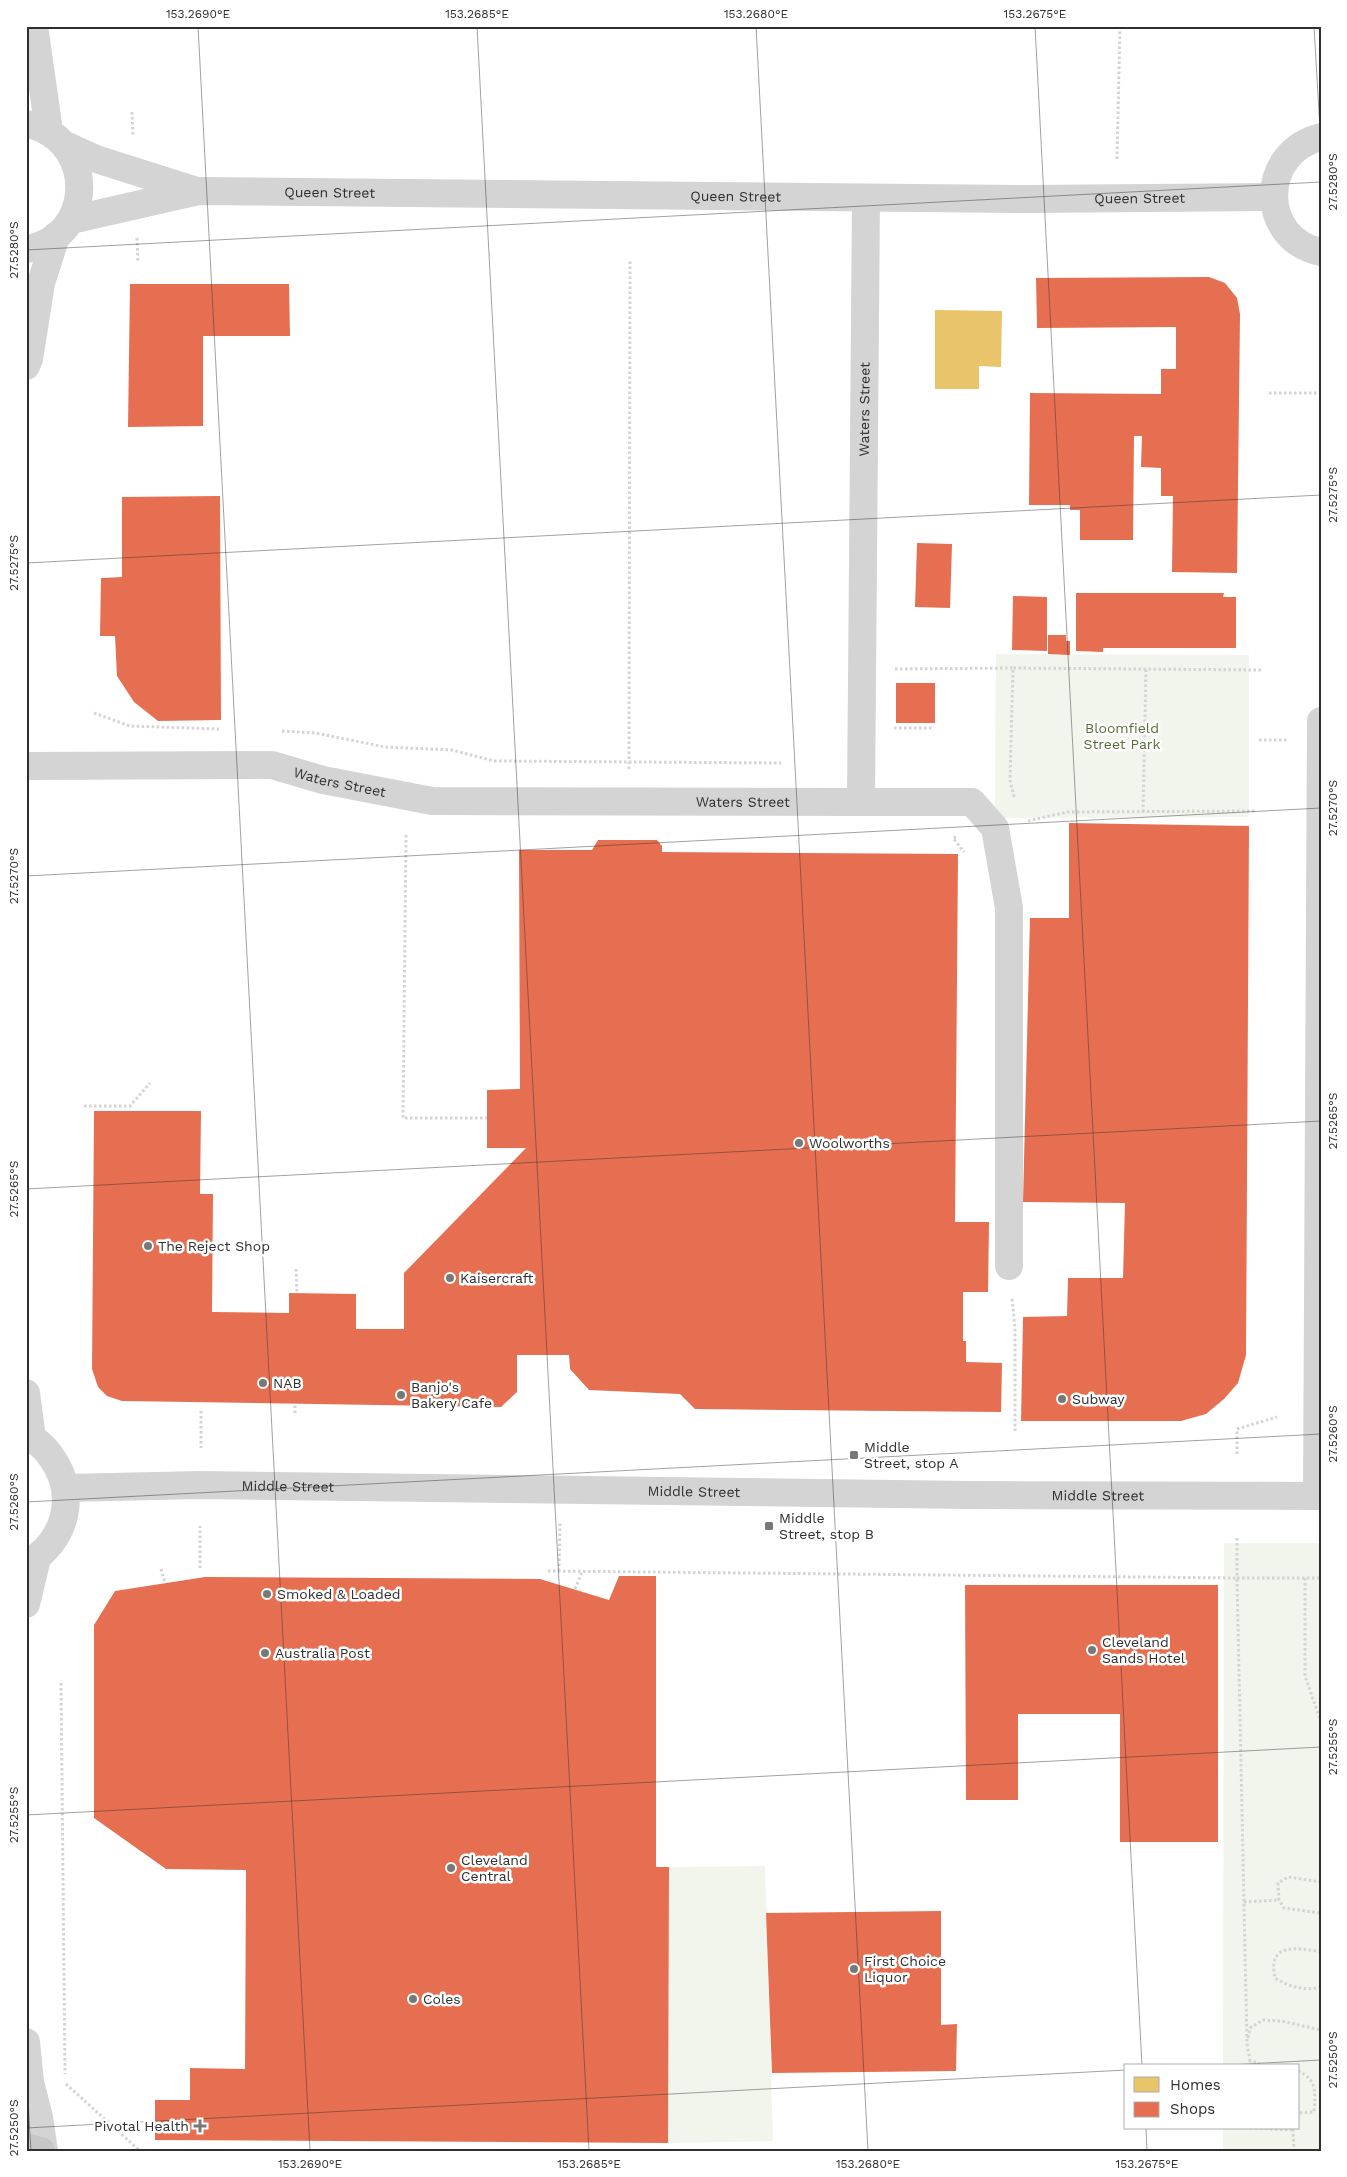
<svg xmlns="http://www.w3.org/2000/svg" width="1347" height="2177" viewBox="0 0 1347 2177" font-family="'Work Sans',sans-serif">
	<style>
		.green { fill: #f2f5eb }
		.homes { fill: #e9c46a }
		.shops { fill: #e76f51 }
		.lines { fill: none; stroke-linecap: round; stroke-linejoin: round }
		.path { stroke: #d4d4d4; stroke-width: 3; stroke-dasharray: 2.5 2.5; stroke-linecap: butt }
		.minor { stroke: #d4d4d4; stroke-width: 28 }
		.major { stroke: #c7c7c7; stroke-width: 28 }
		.ticks { fill: none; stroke: #2f2f2f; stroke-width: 1; stroke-opacity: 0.45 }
		.poi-dot { fill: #787878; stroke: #fff; stroke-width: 2 }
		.labels { text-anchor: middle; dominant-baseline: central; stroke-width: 5; stroke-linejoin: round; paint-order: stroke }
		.street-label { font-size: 14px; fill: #2f2f2f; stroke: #fff }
		.park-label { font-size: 14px; fill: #576e38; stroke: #fff }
		.poi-label { font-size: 14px; fill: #2f2f2f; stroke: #fff; text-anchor: start }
		.neatline { fill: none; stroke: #2f2f2f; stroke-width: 2 }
		.ticks-label { font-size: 12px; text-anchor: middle; fill: #2f2f2f }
	</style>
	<rect width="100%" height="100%" fill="#fff"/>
	<g class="green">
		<polygon points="996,654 1249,655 1249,817 995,818"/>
		<polygon points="1224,1543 1321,1543 1321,2151 1223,2151 1223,2128 1298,2128 1298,2066 1223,2066"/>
		<polygon points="765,1866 773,2141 668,2143 669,1867"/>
	</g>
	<polygon class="homes" points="935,310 1002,311 1001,367 979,366 979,389 935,389"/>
	<g class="shops">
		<polygon points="1209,277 1225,283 1237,298 1240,314 1237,573 1172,572 1173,496 1161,496 1161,468 1141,467 1142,436 1134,436 1133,540 1080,540 1080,510 1070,510 1070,505 1029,505 1030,393 1161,394 1161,369 1176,369 1176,327 1037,328 1036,278"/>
		<polygon points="130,284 289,284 290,336 203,336 203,426 128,427"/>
		<polygon points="220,496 221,720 158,721 134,702 117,676 115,636 100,636 101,578 122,577 122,497"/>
		<polygon points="917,543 952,544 950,608 915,607"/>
		<polygon points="1076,593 1224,593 1223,597 1236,597 1236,648 1103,648 1103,652 1076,651"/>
		<polygon points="1013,596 1047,597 1047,651 1012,650"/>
		<polygon points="1048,635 1066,635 1066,641 1070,641 1070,655 1048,654"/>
		<rect x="896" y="683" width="39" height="40"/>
		<polygon points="1069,823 1249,826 1246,1355 1238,1383 1224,1399 1206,1414 1181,1421 1021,1421 1023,1317 1067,1316 1068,1278 1123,1278 1125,1203 1023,1202 1030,918 1069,918"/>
		<polygon points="598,840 657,840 662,846 662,852 958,854 955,1222 989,1222 988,1292 963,1292 963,1341 966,1341 966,1362 1002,1363 1001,1412 695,1409 680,1394 589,1390 570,1369 569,1355 517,1355 517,1392 501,1407 122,1401 107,1396 98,1387 92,1369 94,1111 201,1111 200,1194 213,1194 212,1312 289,1313 289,1293 356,1294 356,1329 404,1329 404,1273 526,1148 487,1148 487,1090 520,1089 519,850 592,850"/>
		<polygon points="619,1576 656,1576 656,1867 669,1867 668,2143 155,2140 155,2100 190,2100 190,2068 245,2069 246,1870 166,1869 94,1818 94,1625 115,1591 205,1577 540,1579 609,1600"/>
		<polygon points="965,1585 1218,1585 1218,1842 1120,1842 1120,1714 1018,1714 1018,1800 966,1800"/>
		<polygon points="941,1911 941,2025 957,2024 956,2071 772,2073 766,1913"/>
	</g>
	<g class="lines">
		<g class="path">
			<polyline points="132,112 133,135"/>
			<polyline points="1117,159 1120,26"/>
			<polyline points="137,238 138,263"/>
			<polyline points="1269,393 1321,393"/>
			<polyline points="895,669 1013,668"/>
			<polyline points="94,713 130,726 219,729"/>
			<polyline points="894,728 933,728"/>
			<polyline points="282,731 316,733 385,747 452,750 494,761 781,763"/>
			<polyline points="1259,740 1288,740"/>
			<polyline points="629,769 630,261"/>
			<polyline points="1014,797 1010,780 1013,668 1261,670"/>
			<polyline points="1143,812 1146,669"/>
			<polyline points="1028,821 1067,812 1256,811"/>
			<polyline points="406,835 403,1118 487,1118"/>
			<polyline points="956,837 953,838 964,852"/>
			<polyline points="84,1106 130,1106 150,1083"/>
			<polyline points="296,1269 297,1294"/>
			<polyline points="1012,1299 1015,1327 1015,1431"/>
			<polyline points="201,1411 201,1448"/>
			<polyline points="295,1413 295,1404"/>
			<polyline points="1237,1454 1237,1429 1277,1417"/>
			<polyline points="1237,1538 1237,1578 1321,1578"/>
			<polyline points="200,1568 200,1526"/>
			<polyline points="161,1569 165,1583"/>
			<polyline points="548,1571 1237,1578 1247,2045"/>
			<polyline points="559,1571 560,1523"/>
			<polyline points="1305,1578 1305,1676 1321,1722"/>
			<polyline points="575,1589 582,1572"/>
			<polyline points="61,1683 65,2074"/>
			<polyline points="1321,1882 1288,1877 1278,1883 1279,1900 1284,1908 1321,1913"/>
			<polyline points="1244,1902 1279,1900"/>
			<path d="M 1321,1952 C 1296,1947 1267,1943 1275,1978 C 1290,1987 1304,1991 1321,1987"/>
			<polyline points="1248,2038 1250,2028 1263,2020 1281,2021 1321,2030"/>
			<polyline points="1247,2044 1250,2060 1265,2066"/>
			<polyline points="1250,2060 1250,2066"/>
			<path d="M 1298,2071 C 1318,2080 1315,2093 1314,2112 L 1298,2113"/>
			<polyline points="66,2084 140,2151"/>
			<polyline points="1250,2128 1293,2130"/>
			<polyline points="1293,2129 1294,2151"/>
		</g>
		<g class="minor">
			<polyline points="34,26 49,131"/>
			<path d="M 26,124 C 38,125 48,131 57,138 C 97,173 81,242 26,249"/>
			<path d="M 1321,137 C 1259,152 1258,239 1321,252"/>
			<polyline points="65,145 96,159 197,191"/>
			<path id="s1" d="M 71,220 L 198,191 L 1028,199 L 1273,197"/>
			<polyline points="26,366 29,359 41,283 56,236"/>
			<path id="s2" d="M 26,766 L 272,765 L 323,780 L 432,801 L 861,802 L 866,198"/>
			<polyline points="861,802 972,802 995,828 1009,908 1009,1266"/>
			<polyline points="26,1393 32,1438"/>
			<path d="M 26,1436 C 37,1440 46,1449 52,1458 C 78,1495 66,1542 26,1564"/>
			<path id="s3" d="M 66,1488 L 201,1485 L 971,1495 L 1321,1496"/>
			<polyline points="1317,1496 1321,721"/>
			<polyline points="26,1604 37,1558"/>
			<polyline points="26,2042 30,2082 39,2117 44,2151"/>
		</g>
		<polyline class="major" points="26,2147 41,2151"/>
	</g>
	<path class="ticks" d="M 198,26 L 310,2151M 477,26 L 589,2151M 756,26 L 868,2151M 1035,26 L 1142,2066M 1314,26 L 1321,147M 26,250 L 1321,182M 26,563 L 1321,495M 26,876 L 1321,808M 26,1189 L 1321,1121M 26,1502 L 1321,1434M 26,1815 L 1321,1747M 1210,2066 L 1321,2060M 26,2067 L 31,2151M 26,2128 L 1126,2070M 1146,2128 L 1147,2151"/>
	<g class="poi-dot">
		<circle cx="799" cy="1143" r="5"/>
		<circle cx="148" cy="1246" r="5"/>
		<circle cx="450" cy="1278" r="5"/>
		<circle cx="263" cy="1383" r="5"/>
		<circle cx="401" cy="1395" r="5"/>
		<circle cx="1062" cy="1399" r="5"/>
		<rect x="849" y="1450" width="10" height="10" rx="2.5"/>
		<rect x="764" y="1521" width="10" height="10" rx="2.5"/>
		<circle cx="267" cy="1594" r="5"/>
		<circle cx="1092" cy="1650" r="5"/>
		<circle cx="265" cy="1653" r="5"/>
		<circle cx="451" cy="1868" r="5"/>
		<circle cx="854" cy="1969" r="5"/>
		<circle cx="413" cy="1999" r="5"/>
		<path d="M197.5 2118.5h5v5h5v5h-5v5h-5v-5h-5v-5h5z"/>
	</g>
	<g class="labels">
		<g class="street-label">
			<text stroke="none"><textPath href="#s1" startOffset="262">Queen Street</textPath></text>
			<text stroke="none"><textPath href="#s1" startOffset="668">Queen Street</textPath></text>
			<text stroke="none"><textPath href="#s1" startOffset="1072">Queen Street</textPath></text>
			<text stroke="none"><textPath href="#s2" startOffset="1232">Waters Street</textPath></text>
			<text stroke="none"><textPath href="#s2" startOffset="316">Waters Street</textPath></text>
			<text stroke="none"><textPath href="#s2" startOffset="721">Waters Street</textPath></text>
			<text stroke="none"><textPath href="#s3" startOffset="222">Middle Street</textPath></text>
			<text stroke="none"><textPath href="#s3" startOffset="628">Middle Street</textPath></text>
			<text stroke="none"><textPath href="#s3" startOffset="1032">Middle Street</textPath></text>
		</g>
		<g class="park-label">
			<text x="1122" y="728">Bloomfield<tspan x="1122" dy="16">Street Park</tspan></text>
		</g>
		<g class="poi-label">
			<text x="809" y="1143">Woolworths</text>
			<text x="158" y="1246">The Reject Shop</text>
			<text x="460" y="1278">Kaisercraft</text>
			<text x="273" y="1383">NAB</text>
			<text x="411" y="1387">Banjo's<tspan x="411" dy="16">Bakery Cafe</tspan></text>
			<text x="1072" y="1399">Subway</text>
			<text x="864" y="1447">Middle<tspan x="864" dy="16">Street, stop A</tspan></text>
			<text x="779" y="1518">Middle<tspan x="779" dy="16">Street, stop B</tspan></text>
			<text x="277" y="1594">Smoked &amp; Loaded</text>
			<text x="1102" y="1642">Cleveland<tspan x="1102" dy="16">Sands Hotel</tspan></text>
			<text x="275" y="1653">Australia Post</text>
			<text x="461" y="1860">Cleveland<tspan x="461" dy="16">Central</tspan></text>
			<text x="864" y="1961">First Choice<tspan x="864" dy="16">Liquor</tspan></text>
			<text x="423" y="1999">Coles</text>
			<text x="189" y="2126" text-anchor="end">Pivotal Health</text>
		</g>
	</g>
	<rect width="1347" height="2177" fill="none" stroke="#ffffff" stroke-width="55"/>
	<rect x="1124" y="2064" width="175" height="65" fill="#ffffff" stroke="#acacac"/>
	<rect x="1134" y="2077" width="25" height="15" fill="#e9c46a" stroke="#acacac"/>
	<text x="1170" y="2090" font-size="15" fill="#2f2f2f">Homes</text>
	<rect x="1134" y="2102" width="25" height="15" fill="#e76f51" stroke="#acacac"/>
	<text x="1170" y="2114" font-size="15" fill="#2f2f2f">Shops</text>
	<rect x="28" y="28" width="1292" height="2122" class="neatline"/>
	<g class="ticks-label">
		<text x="198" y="18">153.2690°E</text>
		<text x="477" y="18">153.2685°E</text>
		<text x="756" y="18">153.2680°E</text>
		<text x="1035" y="18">153.2675°E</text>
		<text transform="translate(1333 182) rotate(-90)" y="4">27.5280°S</text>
		<text transform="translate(14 250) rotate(-90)" y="4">27.5280°S</text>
		<text transform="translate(1333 495) rotate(-90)" y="4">27.5275°S</text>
		<text transform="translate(14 563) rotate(-90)" y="4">27.5275°S</text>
		<text transform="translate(1333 808) rotate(-90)" y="4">27.5270°S</text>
		<text transform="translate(14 876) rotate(-90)" y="4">27.5270°S</text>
		<text transform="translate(1333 1121) rotate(-90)" y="4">27.5265°S</text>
		<text transform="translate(14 1189) rotate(-90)" y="4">27.5265°S</text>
		<text transform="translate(1333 1434) rotate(-90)" y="4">27.5260°S</text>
		<text transform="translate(14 1502) rotate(-90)" y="4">27.5260°S</text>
		<text transform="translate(1333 1747) rotate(-90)" y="4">27.5255°S</text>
		<text transform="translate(14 1815) rotate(-90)" y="4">27.5255°S</text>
		<text transform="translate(1333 2060) rotate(-90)" y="4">27.5250°S</text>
		<text transform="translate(14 2128) rotate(-90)" y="4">27.5250°S</text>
		<text x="310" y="2168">153.2690°E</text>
		<text x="589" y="2168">153.2685°E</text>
		<text x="868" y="2168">153.2680°E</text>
		<text x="1147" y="2168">153.2675°E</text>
	</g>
</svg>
